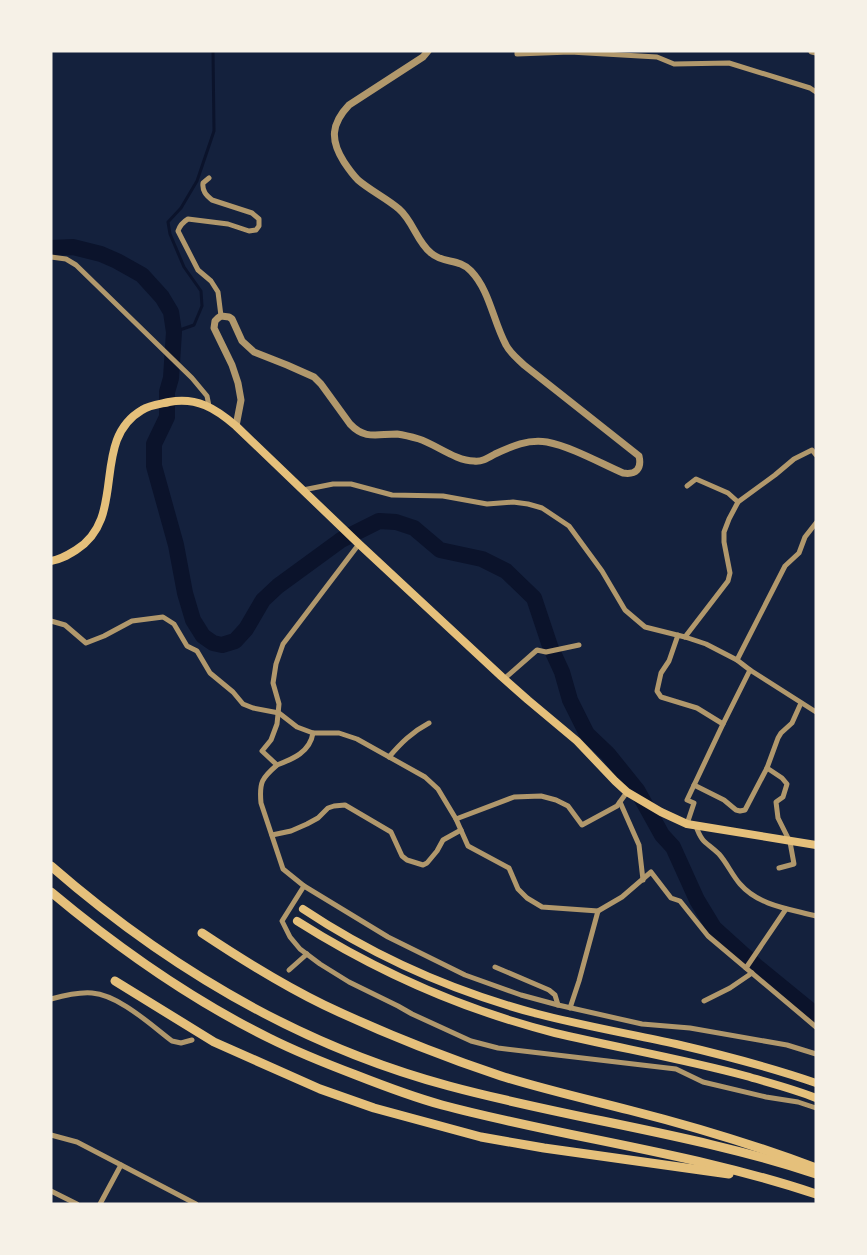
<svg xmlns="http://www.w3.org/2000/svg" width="867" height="1255" viewBox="0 0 867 1255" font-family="'Public Sans',sans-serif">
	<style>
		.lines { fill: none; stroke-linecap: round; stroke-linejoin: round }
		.stream { stroke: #0b132b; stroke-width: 3 }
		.river { stroke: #0b132b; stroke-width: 16 }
		.minor { stroke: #b1986c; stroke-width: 5 }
		.tertiary { stroke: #b1986c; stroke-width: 7 }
		.trunk { stroke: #e5c07b; stroke-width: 8 }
		.motorway { stroke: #e5c07b; stroke-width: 9 }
	</style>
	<rect width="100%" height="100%" fill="#14213d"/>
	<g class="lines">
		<polyline class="stream" points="174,332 194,325 202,306 201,291 184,267 170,234 168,222 181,208 197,181 214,131 213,51"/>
		<polyline class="river" points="51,248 73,247 101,254 117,261 142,275 162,297 171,312 174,332 171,378 167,392 167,417 154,444 154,466 176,545 185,593 193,620 203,636 213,643 222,645 235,641 246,629 263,600 278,586 341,540 379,521 396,522 414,528 440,550 482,559 506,571 534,598 550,646 562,672 570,700 587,734 608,754 637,790 662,835 673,847 697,900 714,928 756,966 816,1015"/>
		<g class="minor">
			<polyline points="517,51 517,54 570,52 657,57 674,64 729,63 810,88 816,92"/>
			<path d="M 209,178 L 203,183 C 202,191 206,195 212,200 L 252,213 L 259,219 L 259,226 L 256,230 L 249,231 L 228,224 L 188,219 C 183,222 180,225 178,231 L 198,270 L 211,281 L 218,292 L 221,316"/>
			<polyline points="51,257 66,259 76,265 192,378 207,396 209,406"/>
			<polyline points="687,486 696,479 728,493 738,502"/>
			<polyline points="303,490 333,484 351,484 392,495 443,496 487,504 513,502 528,504 542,508 569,526 602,571 625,610 645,627 685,637 706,644 737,660 750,670 816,712"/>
			<path d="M 359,544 L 283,644 L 276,664 L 273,683 L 279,704 L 277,724 L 271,740 L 262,751 L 277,765 C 262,778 259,782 261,803 L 283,869 L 304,886 L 282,921 L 290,937 L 300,949 L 320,964 L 349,982 L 398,1006 L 412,1014 L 471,1041 L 498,1048 L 676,1069 L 703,1082 L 766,1097 L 798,1102 L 816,1108"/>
			<polyline points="51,621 65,625 86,643 104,636 132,621 163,617 174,624 187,646 197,651 210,673 233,692 243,704 253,708 279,713 297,727 313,733 339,733 357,739 425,777 438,789 456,819 468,846 509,868 518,889 527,898 542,907 598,911 622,897 651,872 671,898 680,901 708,936 816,1027"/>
			<polyline points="678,635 669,661 661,673 657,691 661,697 697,708 723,724"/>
			<polyline points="685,637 728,581 730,573 724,542 724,532 729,519 738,502 775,475 794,459 812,450 816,455"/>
			<polyline points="737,660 785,566 799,553 805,537 816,523"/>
			<polyline points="504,679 537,650 546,652 579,645"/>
			<path d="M 389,757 C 401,743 412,732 429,723"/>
			<path d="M 277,765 C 293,759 310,752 313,733"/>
			<polyline points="767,768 782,778 787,784 783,797 776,802 778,818 790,842 794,864 779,868"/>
			<polyline points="694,785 724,800 736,810 740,811 745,810 767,768 778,738 781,733 792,723 801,703"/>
			<polyline points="620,802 639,845 643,880"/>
			<polyline points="456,819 514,797 541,796 556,800 568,806 582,825 617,806 627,792"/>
			<polyline points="687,824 694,803 687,800 723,724 750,670"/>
			<path d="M 696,826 C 702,844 707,842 719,854 C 727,863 732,875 740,884 C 759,906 790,909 816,916"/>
			<polyline points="272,835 291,831 307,824 318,818 328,808 334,806 345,805 391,832 402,856 407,860 423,865 427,863 437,851 443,840 461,830"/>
			<polyline points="304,886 388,937 465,975 521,995 558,1005 642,1024 690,1028 787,1045 816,1054"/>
			<polyline points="495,967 549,990 555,995 558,1005"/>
			<polyline points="746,968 786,909"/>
			<polyline points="289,970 307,954"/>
			<path d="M 51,999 C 62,996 81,992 92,993 C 119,995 151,1025 172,1041 L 181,1043 L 192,1040"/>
			<polyline points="704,1001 730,988 752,973"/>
			<polyline points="570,1008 579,981 598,911"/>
			<polyline points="51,1135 77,1142 196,1204"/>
			<polyline points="51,1191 77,1204"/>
			<polyline points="100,1204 121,1165"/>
		</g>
		<g class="tertiary">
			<polyline points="812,51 816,52"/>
			<path d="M 236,426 L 241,400 L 238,383 L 232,365 L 214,328 L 215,321 L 218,318 L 221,316 L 229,317 L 232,319 L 242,341 L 254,352 L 287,365 L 314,377 L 321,384 L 350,424 C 365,440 377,434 397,434 C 404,435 412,437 419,439 C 435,444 456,461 474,461 C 482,462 488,458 495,454 C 512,446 528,439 547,442 C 572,447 600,463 623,473 C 636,475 642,469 639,456 L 524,365 C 518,359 510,353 506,345 C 493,321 490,291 471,271 C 459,258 443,264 431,253 C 417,242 413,221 399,209 C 386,198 371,191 358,180 C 353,175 348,168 344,162 C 330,140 331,124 349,105 L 423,57 L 428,51"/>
		</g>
		<g class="trunk">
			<path d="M 51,561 C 60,560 68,555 76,550 C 129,517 89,441 142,410 C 150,405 161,404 169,402 C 197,397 215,408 236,426 L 359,544 L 502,677 L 528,700 L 577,741 L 615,781 L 627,792 L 661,812 L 687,824 L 816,845"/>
			<path d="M 303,909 C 375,957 455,992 538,1014 C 584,1026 630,1034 676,1044 C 723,1055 770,1067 816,1083"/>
			<path d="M 297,921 C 376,971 464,1010 555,1033 C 619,1048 683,1059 746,1076 C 770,1083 794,1089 816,1098"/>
		</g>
		<g class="motorway">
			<path d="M 51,866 C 167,967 300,1046 449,1086 C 571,1119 696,1134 816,1174"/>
			<path d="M 51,892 C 118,948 190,999 269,1038 C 297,1052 327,1064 356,1075 C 384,1086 413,1097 442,1105 C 566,1138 694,1153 816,1194"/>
			<path d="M 202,933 C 241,959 281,984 324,1005 C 381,1032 441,1056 501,1076 C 543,1089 586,1099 629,1110 C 692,1126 755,1145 816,1168"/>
			<polyline points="115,981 214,1042 320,1089 374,1108 481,1137 544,1148 729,1174"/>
		</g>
	</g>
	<rect width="867" height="1255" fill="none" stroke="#f6f1e7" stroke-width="105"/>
</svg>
